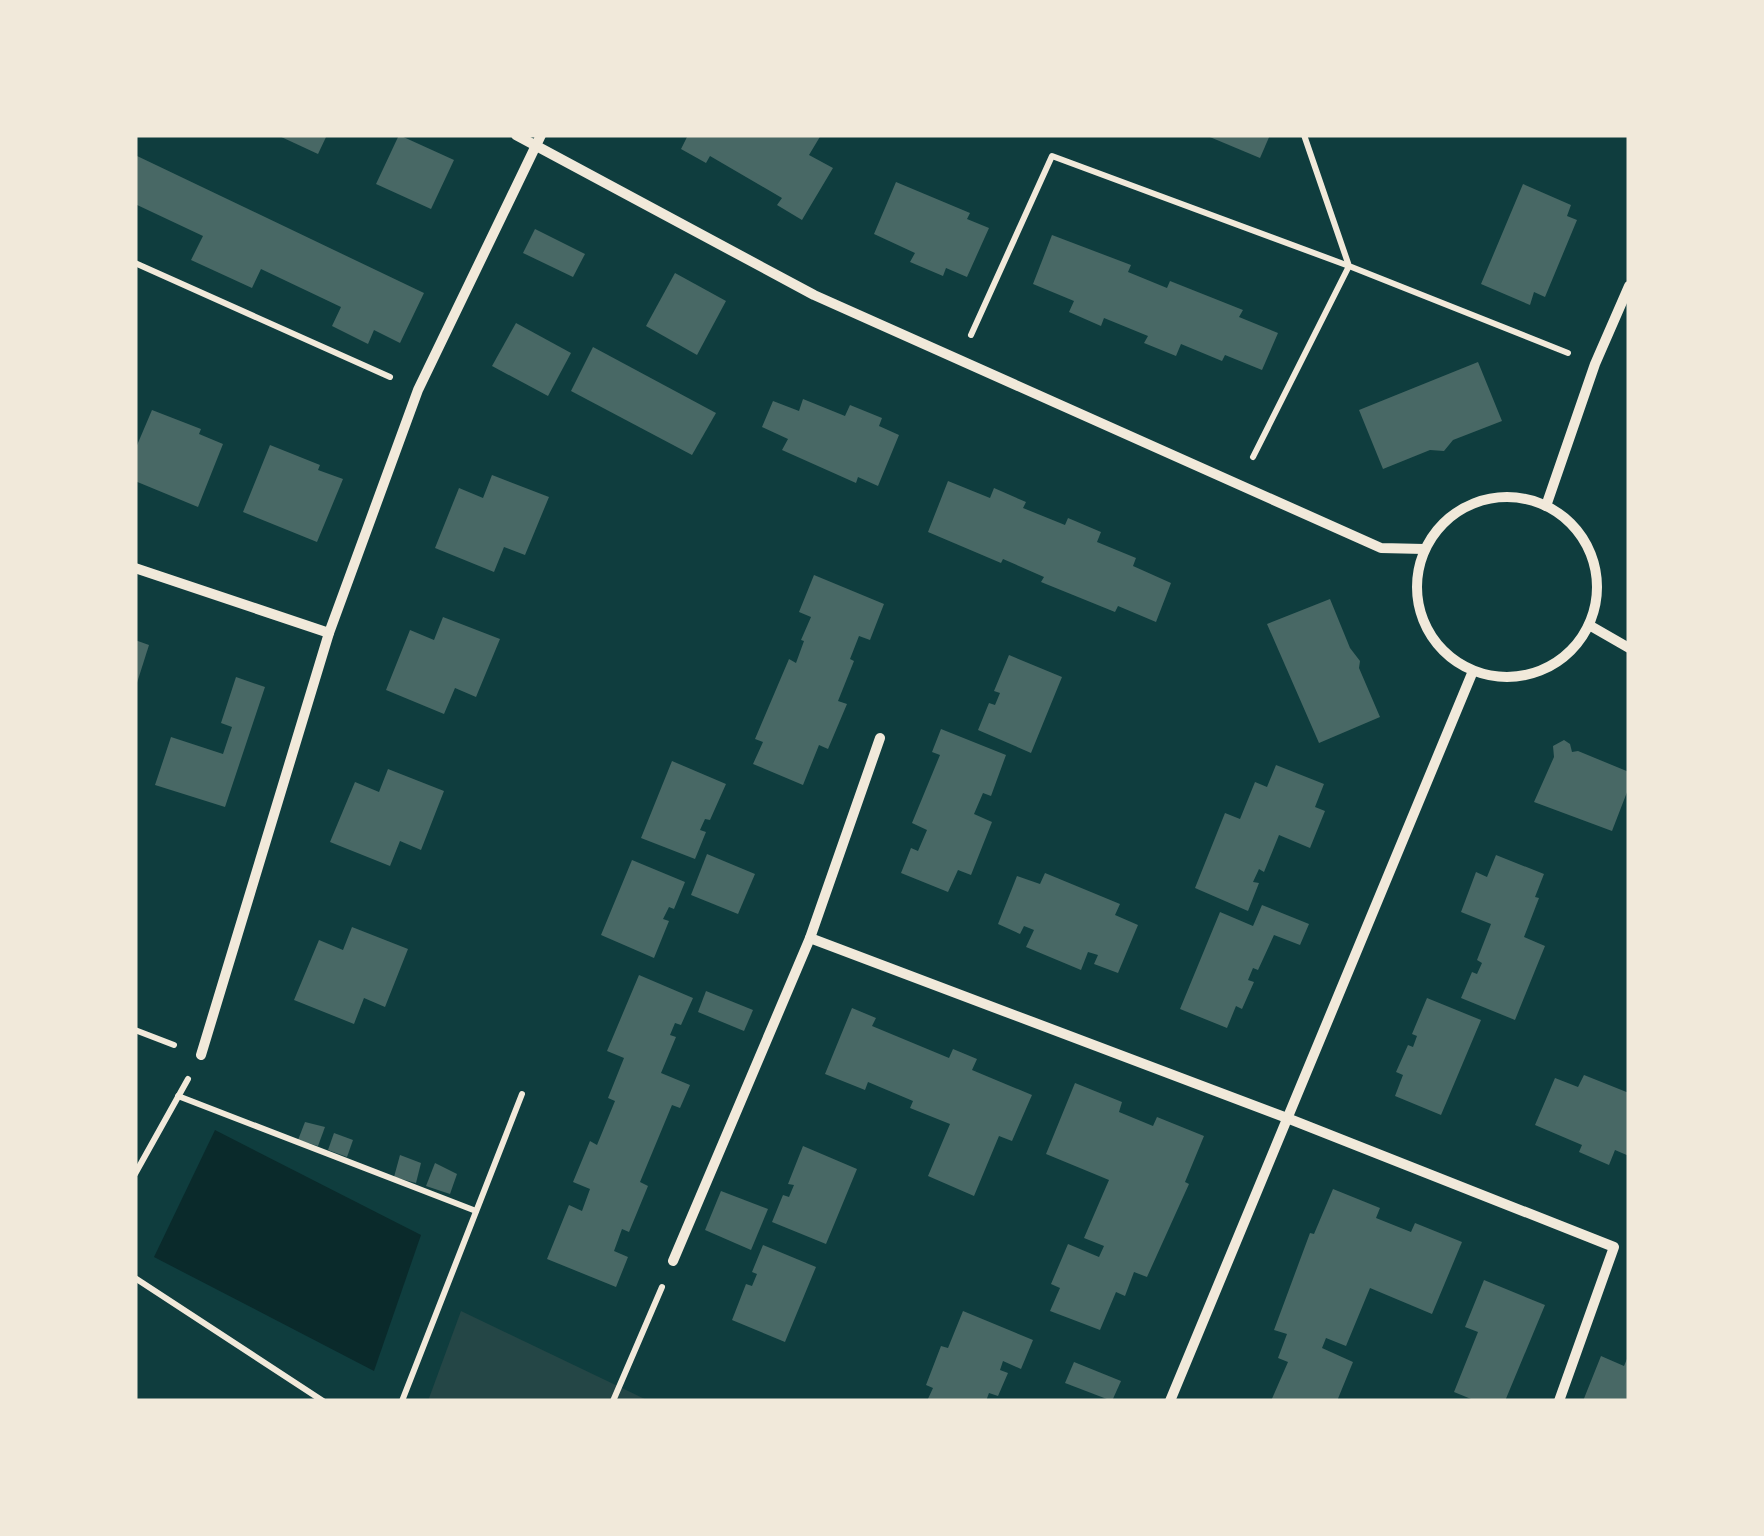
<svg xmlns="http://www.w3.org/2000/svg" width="1764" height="1536" viewBox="0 0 1764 1536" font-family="'IBM Plex Sans',sans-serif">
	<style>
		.green { fill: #244646 }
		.water { fill: #0a2a2b }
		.building { fill: #486865 }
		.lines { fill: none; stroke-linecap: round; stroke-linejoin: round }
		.path { stroke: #f1e9da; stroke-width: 6 }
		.minor { stroke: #f1e9da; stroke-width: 10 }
	</style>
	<rect width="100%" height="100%" fill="#0f3d3e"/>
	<polygon class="green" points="461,1311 649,1401 428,1401"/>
	<polygon class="water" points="215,1130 421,1235 374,1371 154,1257"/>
	<g class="building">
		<polygon points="277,135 327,135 318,154"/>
		<polygon points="399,135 454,160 431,209 376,184"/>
		<polygon points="688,135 821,135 809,155 833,168 802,220 777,205 782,198 710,156 706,163 681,149"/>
		<polygon points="1205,135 1270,135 1260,158"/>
		<polygon points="135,155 424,293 400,343 374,330 368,344 332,326 341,307 261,269 252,288 191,260 203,236 135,204"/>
		<polygon points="896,182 970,213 967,219 989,228 967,277 946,268 943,276 910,262 915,253 874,234"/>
		<polygon points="1523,184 1571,205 1567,216 1577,220 1545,297 1534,292 1530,305 1481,284"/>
		<polygon points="535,229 585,254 573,277 523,253"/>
		<polygon points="1052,235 1131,265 1128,272 1167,288 1170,281 1243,310 1239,317 1278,333 1262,370 1225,355 1222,361 1181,344 1176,356 1144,343 1148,336 1104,318 1101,326 1069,312 1074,301 1033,284"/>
		<polygon points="675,273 726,301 697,355 646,326"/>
		<polygon points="516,323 571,353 548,396 492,366"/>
		<polygon points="593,347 716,413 692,455 571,391"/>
		<polygon points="1478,362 1502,421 1453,440 1444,451 1430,450 1383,469 1359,410"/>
		<polygon points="803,399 845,416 850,405 882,418 879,426 899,435 878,486 858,477 856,483 782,450 788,439 762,427 773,401 799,411"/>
		<polygon points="152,410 201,429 199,434 223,444 198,507 135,481 135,450"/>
		<polygon points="270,445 320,465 318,470 343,479 317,542 243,512"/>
		<polygon points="492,475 549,497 525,555 504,547 494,572 435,548 459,488 483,498"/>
		<polygon points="948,481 990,498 994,488 1026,502 1023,508 1065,525 1068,518 1101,532 1097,542 1136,558 1133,566 1171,583 1156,622 1118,606 1115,612 1041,582 1044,577 1003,559 1001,563 928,532"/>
		<polygon points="814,575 884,604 870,640 859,636 850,659 854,661 838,701 847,704 828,749 819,745 803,785 753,764 763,742 755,739 789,659 796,663 804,641 801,640 811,617 799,612"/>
		<polygon points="1330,599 1350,648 1360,661 1359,668 1380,717 1319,743 1267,624"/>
		<polygon points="443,617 500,639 476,697 455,688 444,714 386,690 410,630 434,640"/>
		<polygon points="135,640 149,645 136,686 135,685"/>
		<polygon points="1009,655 1062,677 1031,753 978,730 989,703 995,705 1000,693 994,691"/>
		<polygon points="236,677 265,687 225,807 155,785 171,737 223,754 232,727 221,723"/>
		<polygon points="941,729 1006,755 991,796 983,793 974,814 992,822 971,875 958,870 948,892 901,873 911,848 918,851 927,830 912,823 940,755 932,752"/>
		<polygon points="1564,740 1570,744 1572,752 1578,751 1629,772 1629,787 1612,831 1534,802 1554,757 1553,746"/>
		<polygon points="672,761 726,784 710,820 705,819 700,830 706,832 695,859 641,838"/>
		<polygon points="1276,765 1324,784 1315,807 1325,811 1310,848 1279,835 1264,872 1259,869 1253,882 1259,883 1248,911 1195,888 1225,813 1240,819 1255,782 1267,787"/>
		<polygon points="388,769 444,791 421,850 400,841 390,866 330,842 355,782 379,792"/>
		<polygon points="707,854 755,874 738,914 691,895"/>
		<polygon points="1496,855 1544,874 1535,897 1539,898 1524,937 1545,946 1515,1020 1461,998 1472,972 1477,974 1482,963 1477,960 1491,924 1461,912 1476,872 1487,877"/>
		<polygon points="632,860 685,882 674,909 669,907 663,919 669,921 654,958 601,935"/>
		<polygon points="1045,873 1120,904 1115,915 1138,925 1118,973 1094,964 1098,955 1088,952 1081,970 1026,947 1034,930 1024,926 1020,934 998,924 1017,876 1040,884"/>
		<polygon points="1262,905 1309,924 1300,945 1274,935 1258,970 1253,968 1248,980 1254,982 1242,1009 1236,1006 1227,1028 1180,1009 1220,912 1253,926"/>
		<polygon points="352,927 408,949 385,1007 364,998 354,1024 294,1000 319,940 343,950"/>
		<polygon points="639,975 693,998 681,1025 675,1023 670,1035 676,1037 661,1073 690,1085 680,1108 672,1105 640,1182 648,1186 629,1232 622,1229 614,1251 628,1257 616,1287 547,1259 569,1205 582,1211 590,1189 573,1182 590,1141 597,1145 615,1101 608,1098 624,1058 607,1051"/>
		<polygon points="706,991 753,1010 744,1031 698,1012"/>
		<polygon points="1427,998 1481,1020 1441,1115 1395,1096 1403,1075 1396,1072 1408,1045 1413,1047 1417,1036 1412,1034"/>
		<polygon points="852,1008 876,1018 872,1026 949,1058 953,1049 977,1059 972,1070 1032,1095 1012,1141 999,1136 974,1196 928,1176 950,1124 910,1108 913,1101 868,1082 865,1090 825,1074"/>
		<polygon points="1584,1075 1629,1093 1629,1156 1615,1150 1609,1165 1579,1152 1582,1145 1535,1125 1555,1078 1578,1087"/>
		<polygon points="1075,1083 1122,1102 1119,1112 1153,1126 1157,1117 1204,1136 1185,1182 1189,1184 1147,1277 1134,1272 1125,1296 1116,1292 1100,1330 1050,1311 1060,1288 1051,1284 1068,1244 1099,1257 1104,1246 1084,1238 1109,1180 1046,1154"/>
		<polygon points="305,1122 325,1127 318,1146 298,1140"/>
		<polygon points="334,1133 353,1140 347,1157 328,1150"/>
		<polygon points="803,1146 857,1169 826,1244 772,1222 783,1195 789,1197 794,1185 788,1184"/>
		<polygon points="400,1155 421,1163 416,1183 394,1177"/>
		<polygon points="435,1163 457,1174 450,1194 426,1186"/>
		<polygon points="1333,1189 1380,1208 1376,1218 1411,1232 1415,1223 1462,1242 1432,1314 1370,1288 1346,1346 1326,1338 1322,1348 1353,1362 1337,1401 1271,1401 1288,1362 1278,1358 1287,1334 1274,1330 1310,1233 1314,1234"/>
		<polygon points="721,1191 768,1209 751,1250 705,1230"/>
		<polygon points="763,1245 816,1267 785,1342 732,1320 746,1284 752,1286 757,1274 752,1272"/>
		<polygon points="1484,1280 1545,1305 1505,1401 1476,1401 1454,1392 1478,1332 1465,1327"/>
		<polygon points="963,1311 1033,1340 1021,1369 1003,1361 1000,1370 1008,1373 998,1396 989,1393 986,1401 927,1401 933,1388 926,1385 941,1346 948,1348"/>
		<polygon points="1629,1354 1629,1401 1583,1401 1601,1356 1624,1366"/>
		<polygon points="1074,1362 1121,1381 1112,1401 1065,1383"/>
	</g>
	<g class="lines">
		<g class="path">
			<polyline points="1304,135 1349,266 1568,353"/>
			<polyline points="135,263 390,377"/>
			<polyline points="971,335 1052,156 1349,266 1253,457"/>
			<polyline points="135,1030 174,1045"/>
			<polyline points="178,1096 476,1211"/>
			<polyline points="135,1174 188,1079"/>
			<polyline points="135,1278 323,1401"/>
			<polyline points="402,1401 522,1094"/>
			<polyline points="613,1401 662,1287"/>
		</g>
		<g class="minor">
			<polyline points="516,135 814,295 1381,548 1424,549"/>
			<circle cx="1507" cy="587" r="90"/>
			<polyline points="1546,506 1595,364 1629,286"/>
			<polyline points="135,568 329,633"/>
			<polyline points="1589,625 1629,648"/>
			<polyline points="810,938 880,738"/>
			<polyline points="201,1055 329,633 418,390 541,135"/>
			<polyline points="673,1261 810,938 1287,1118 1614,1247 1559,1401"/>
			<polyline points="1170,1401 1473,671"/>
		</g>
	</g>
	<rect width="1764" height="1536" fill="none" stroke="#f1e9da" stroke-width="275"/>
</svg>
